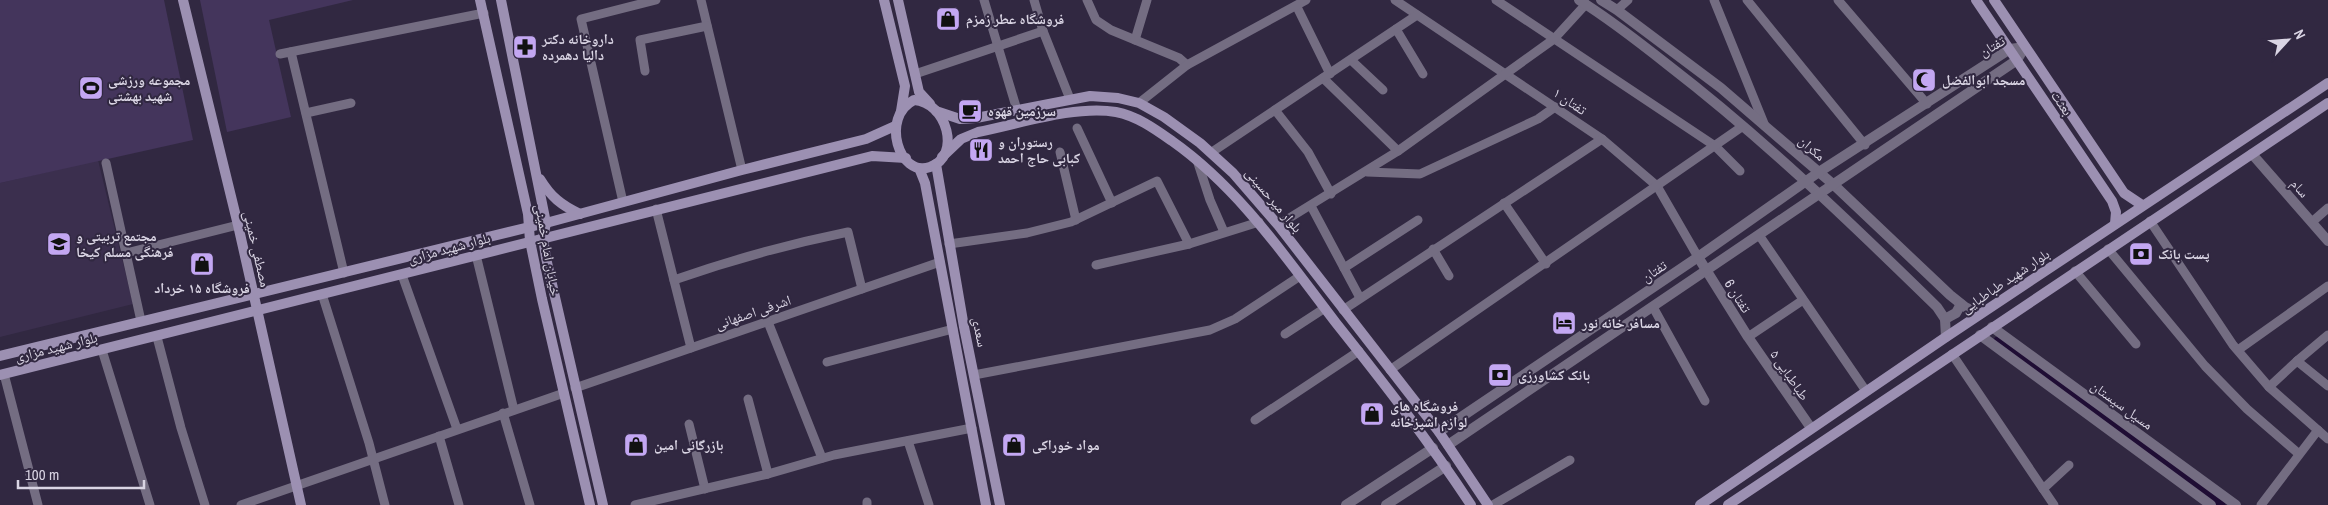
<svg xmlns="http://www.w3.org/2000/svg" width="2328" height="505" viewBox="0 0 2328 505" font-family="'Archivo Narrow','Noto Naskh Arabic',sans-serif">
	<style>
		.built { fill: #3b2f4e }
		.green { fill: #44355c }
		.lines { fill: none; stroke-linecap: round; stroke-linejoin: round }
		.canal { stroke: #1f0d34; stroke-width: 9 }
		.minor { stroke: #746d82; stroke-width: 9 }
		.tertiary { stroke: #746d82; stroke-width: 10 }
		.secondary { stroke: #9c90b2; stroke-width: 10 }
		.labels { text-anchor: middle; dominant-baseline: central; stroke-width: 4; stroke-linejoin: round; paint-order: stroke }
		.poi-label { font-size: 14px; font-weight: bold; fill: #dad5e4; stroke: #312841; text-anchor: start }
		.street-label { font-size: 14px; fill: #dad5e4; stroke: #312841 }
	</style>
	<rect width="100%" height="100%" fill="#312841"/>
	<polygon class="built" points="98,160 133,304 0,337 0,183"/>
	<g class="green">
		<polygon points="0,0 164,0 193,140 0,183"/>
		<polygon points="200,0 353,0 269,20 291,117 227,132"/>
	</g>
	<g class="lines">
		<polyline class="canal" points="1998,341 2221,505"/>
		<g class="minor">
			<polyline points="701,0 742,170"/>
			<polyline points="984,0 1017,110"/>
			<polyline points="1034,0 1043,31 1070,99"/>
			<polyline points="1087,0 1096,20 1111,30 1179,58 1187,65"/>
			<polyline points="1395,0 1602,139 1657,186 1698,257"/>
			<polyline points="1496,0 1715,146 1740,171"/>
			<polyline points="1714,0 1765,126"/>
			<polyline points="1747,0 1865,145"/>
			<polyline points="1838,0 1927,104"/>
			<polyline points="1297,7 1330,74"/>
			<polyline points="1617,10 1628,0"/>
			<polyline points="1396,29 1423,74"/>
			<polyline points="1135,40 1147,0"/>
			<polyline points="291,52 344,273"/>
			<polyline points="280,54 484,13"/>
			<polyline points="1351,60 1383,90"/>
			<polyline points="645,71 640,40 707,26"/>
			<polyline points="915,74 1043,31"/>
			<polyline points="1323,78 1398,151"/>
			<polyline points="1139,103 1187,65 1306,0"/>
			<polyline points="1275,110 1308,152 1331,194"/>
			<polyline points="306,113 351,103"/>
			<polyline points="1077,128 1112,203"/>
			<polyline points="1060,152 1076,220"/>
			<polyline points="1212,152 1417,15"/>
			<polyline points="1197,160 1210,200 1224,232"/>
			<polyline points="106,163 141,321"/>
			<polyline points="1367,172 1420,174 1538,119 1555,107"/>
			<polyline points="623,202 581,19 656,0"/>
			<polyline points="1504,203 1546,264"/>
			<polyline points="1311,206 1360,298"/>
			<polyline points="656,209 691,348"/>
			<polyline points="2150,221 2233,345 2269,387 2328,439"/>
			<polyline points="2312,222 2328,208"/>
			<polyline points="1278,225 1398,151 1554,39 1586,4"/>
			<polyline points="1759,235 1866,391"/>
			<polyline points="949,244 1027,233 1071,222 1157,181 1189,244"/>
			<polyline points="1433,249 1449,276"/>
			<polyline points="2108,249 2205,366 2247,409 2299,454"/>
			<polyline points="126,253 238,225"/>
			<polyline points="476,255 514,410"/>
			<polyline points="1096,265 1189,244 1259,222"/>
			<polyline points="1344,268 1418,220"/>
			<polyline points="2075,271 2136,344"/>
			<polyline points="402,275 457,429"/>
			<path d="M 674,280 C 731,260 789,244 848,232 L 862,289"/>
			<polyline points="322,294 369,443 385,505"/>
			<polyline points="1653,307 1705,401"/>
			<polyline points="1343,310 1602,139"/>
			<polyline points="768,322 822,458"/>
			<polyline points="1285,334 1325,308"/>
			<polyline points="157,337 181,428 205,505"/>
			<polyline points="1748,337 1803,300"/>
			<polyline points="102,350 150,505"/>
			<polyline points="2238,350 2328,286"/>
			<polyline points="1952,354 2054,505"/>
			<polyline points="2297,361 2328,335"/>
			<polyline points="827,362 953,329"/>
			<polyline points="1390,370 1743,126"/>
			<polyline points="4,374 38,505"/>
			<polyline points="974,375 1210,330 1235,319 1300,276"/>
			<polyline points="2269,387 2297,361 2328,386"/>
			<polyline points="575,388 940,262"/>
			<polyline points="748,399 768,474"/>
			<polyline points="503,413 530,505"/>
			<polyline points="1255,420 1359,351"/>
			<polyline points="689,424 705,489"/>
			<polyline points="439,436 459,505"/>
			<polyline points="908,441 929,505"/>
			<polyline points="2043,489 2069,465"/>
			<polyline points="867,502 867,505"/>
			<polyline points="241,505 564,393"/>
			<polyline points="635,505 768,474 834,455 972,428"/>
			<polyline points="1493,505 1570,460"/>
			<polyline points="2261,505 2318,430"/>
		</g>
		<g class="tertiary">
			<path d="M 1579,0 C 1611,20 1639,42 1668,65 C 1764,139 1850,222 1937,307 L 1945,319 L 1946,337"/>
			<polyline points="1601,0 1617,10 1721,88 1765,126 1834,185 1950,295 1965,307 1980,314"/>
			<polyline points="2252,154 2328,241"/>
			<polyline points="1698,257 1748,337 1811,428"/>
			<polyline points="1945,319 1956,313 1961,304"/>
			<polyline points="1992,327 2236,505"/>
			<polyline points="1980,335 2211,505"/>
			<polyline points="1439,432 1698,257 1819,172 2010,49 2025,47"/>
			<polyline points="1448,445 2017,60 2025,47"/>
			<polyline points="1346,505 1433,448"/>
			<polyline points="1386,505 1446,466"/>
		</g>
		<g class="secondary">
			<polyline points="183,0 238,225 301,505"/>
			<polyline points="480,0 528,214 530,241 542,299 590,505"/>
			<polyline points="501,0 546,223 543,238 546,258 603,505"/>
			<polyline points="884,0 905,86 901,111"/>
			<polyline points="898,0 919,92 930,104"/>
			<polyline points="1976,0 2112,201 2116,212 2115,224"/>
			<polyline points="1994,0 2124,193 2142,205"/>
			<path d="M 914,100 C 947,102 962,156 930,167 C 899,178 880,117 914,100 Z"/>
			<polyline points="936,111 960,119 976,118 1090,96 1118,98 1139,103 1164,117 1200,143 1233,173 1278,225 1439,432 1488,505"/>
			<path d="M 942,157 L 961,139 L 978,132 C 1019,124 1075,105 1116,112 C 1137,116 1155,129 1172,141 C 1240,189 1286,258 1336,323 C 1383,382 1429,441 1471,505"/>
			<polyline points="936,164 964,327 1000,505"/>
			<polyline points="919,168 925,183 986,505"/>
			<path d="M 540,179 C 551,197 561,205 580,214"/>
			<polyline points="0,356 546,223 742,170 866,139 895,126"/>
			<polyline points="0,375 872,156 906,158"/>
			<polyline points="1700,505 1946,337 2328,83"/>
			<polyline points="1728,505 2328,103"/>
		</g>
	</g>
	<defs>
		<symbol id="shop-square" viewBox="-11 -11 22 22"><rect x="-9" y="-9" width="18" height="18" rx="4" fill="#c3a7f2" stroke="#312841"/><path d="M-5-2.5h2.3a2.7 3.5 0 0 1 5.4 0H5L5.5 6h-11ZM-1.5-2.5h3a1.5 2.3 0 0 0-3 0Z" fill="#111"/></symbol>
		<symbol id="pharmacy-square" viewBox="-11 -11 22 22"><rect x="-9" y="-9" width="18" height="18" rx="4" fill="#c3a7f2" stroke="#312841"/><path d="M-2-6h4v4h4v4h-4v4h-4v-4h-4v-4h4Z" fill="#111"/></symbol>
		<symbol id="mosque-square" viewBox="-11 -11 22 22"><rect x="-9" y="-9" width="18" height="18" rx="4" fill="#c3a7f2" stroke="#312841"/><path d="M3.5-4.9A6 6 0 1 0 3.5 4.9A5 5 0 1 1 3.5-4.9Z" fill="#111"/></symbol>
		<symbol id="stadium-square" viewBox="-11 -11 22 22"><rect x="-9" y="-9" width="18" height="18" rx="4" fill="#c3a7f2" stroke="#312841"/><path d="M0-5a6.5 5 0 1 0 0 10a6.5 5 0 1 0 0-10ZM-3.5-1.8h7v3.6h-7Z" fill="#111"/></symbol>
		<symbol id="cafe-square" viewBox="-11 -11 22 22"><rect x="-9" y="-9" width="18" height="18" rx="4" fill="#c3a7f2" stroke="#312841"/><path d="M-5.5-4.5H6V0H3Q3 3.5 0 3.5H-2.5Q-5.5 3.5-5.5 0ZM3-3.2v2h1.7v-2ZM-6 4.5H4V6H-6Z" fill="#111"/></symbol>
		<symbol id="restaurant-square" viewBox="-11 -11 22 22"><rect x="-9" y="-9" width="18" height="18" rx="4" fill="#c3a7f2" stroke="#312841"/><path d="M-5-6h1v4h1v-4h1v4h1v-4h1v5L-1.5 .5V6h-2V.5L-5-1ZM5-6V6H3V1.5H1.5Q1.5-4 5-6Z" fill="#111"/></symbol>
		<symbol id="school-square" viewBox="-11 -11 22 22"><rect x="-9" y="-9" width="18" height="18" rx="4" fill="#c3a7f2" stroke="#312841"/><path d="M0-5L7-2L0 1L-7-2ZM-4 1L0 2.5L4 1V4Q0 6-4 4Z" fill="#111"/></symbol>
		<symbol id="bank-square" viewBox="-11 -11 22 22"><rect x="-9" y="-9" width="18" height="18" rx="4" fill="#c3a7f2" stroke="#312841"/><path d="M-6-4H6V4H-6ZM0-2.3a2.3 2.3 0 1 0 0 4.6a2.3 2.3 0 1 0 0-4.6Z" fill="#111"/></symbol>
		<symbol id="hotel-square" viewBox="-11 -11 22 22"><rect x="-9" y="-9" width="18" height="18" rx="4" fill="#c3a7f2" stroke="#312841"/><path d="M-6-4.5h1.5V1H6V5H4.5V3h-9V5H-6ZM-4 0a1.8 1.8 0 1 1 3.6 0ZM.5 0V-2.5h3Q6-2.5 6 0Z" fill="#111"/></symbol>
	</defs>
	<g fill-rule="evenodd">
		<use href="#shop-square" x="934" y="5" width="28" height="28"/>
		<use href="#pharmacy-square" x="511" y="33" width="28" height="28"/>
		<use href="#mosque-square" x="1910" y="66" width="28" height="28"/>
		<use href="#stadium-square" x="77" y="74" width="28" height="28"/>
		<use href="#cafe-square" x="956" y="97" width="28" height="28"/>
		<use href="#restaurant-square" x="967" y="136" width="28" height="28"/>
		<use href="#school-square" x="45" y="230" width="28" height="28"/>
		<use href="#bank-square" x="2127" y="240" width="28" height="28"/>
		<use href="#shop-square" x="188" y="250" width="28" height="28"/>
		<use href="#hotel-square" x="1550" y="309" width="28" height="28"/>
		<use href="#bank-square" x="1486" y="361" width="28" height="28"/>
		<use href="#shop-square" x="1358" y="400" width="28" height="28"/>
		<use href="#shop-square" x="622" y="431" width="28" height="28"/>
		<use href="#shop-square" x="1000" y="431" width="28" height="28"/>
	</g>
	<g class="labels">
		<g class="poi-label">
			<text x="966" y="19">فروشگاه عطر زمزم</text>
			<text x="542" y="39">داروخانه دکتر<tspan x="542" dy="16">دالیا دهمرده</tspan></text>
			<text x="108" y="80">مجموعه ورزشی<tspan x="108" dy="16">شهید بهشتی</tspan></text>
			<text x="1942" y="80">مسجد ابوالفضل</text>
			<text x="988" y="111">سرزمین قهوه</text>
			<text x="998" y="142">رستوران و<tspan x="998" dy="16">کبابی حاج احمد</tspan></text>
			<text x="76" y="236">مجتمع تربیتی و<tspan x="76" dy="16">فرهنگی مسلم کیخا</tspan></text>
			<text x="2158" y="254">پست بانک</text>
			<text x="202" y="288" text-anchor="middle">فروشگاه ۱۵ خرداد</text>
			<text x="1582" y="323">مسافر خانه نور</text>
			<text x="1518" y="375">بانک کشاورزی</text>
			<text x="1390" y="406">فروشگاه های<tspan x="1390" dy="16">لوازم اشپزخانه</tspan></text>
			<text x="654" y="445">بازرگانی امین</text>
			<text x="1032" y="445">مواد خوراکی</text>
		</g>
		<g class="street-label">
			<text transform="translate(1992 46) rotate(-30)">تفتان</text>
			<text transform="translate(1570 101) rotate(34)">تفتان ۱</text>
			<text transform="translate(2062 103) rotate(56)">بعثت</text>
			<text transform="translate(1812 148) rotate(41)">مکران</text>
			<text transform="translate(2300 188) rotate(49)">سام</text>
			<text transform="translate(1274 200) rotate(50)">بلوار میرحسینی</text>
			<text transform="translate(449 248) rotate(-15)">بلوار شهید مزاری</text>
			<text transform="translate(257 249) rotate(77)">مصطفی خمینی</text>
			<text transform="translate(548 250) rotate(80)">خیابان امام خمینی</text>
			<text transform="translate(1654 271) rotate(-34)">تفتان</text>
			<text transform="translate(2005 281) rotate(-34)">بلوار شهید طباطبایی</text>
			<text transform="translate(1738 296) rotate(58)">تفتان 6</text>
			<text transform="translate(753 312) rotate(-19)">اشرفی اصفهانی</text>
			<text transform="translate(980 332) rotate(79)">سعدی</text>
			<text transform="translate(56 347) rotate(-14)">بلوار شهید مزاری</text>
			<text transform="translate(1790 375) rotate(56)">طباطبایی ۵</text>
			<text transform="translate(2122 405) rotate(36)">مسیل سیستان</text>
		</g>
	</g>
	<g transform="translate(2288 40) rotate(64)" stroke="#312841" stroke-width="4" paint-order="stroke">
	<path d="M0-4L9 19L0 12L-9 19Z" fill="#dad5e4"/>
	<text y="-8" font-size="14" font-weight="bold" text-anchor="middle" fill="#dad5e4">N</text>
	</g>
	<path d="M18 480v8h126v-8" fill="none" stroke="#dad5e4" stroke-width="2.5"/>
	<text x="25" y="480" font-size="15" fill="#dad5e4" stroke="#312841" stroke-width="4" paint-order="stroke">100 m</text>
</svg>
